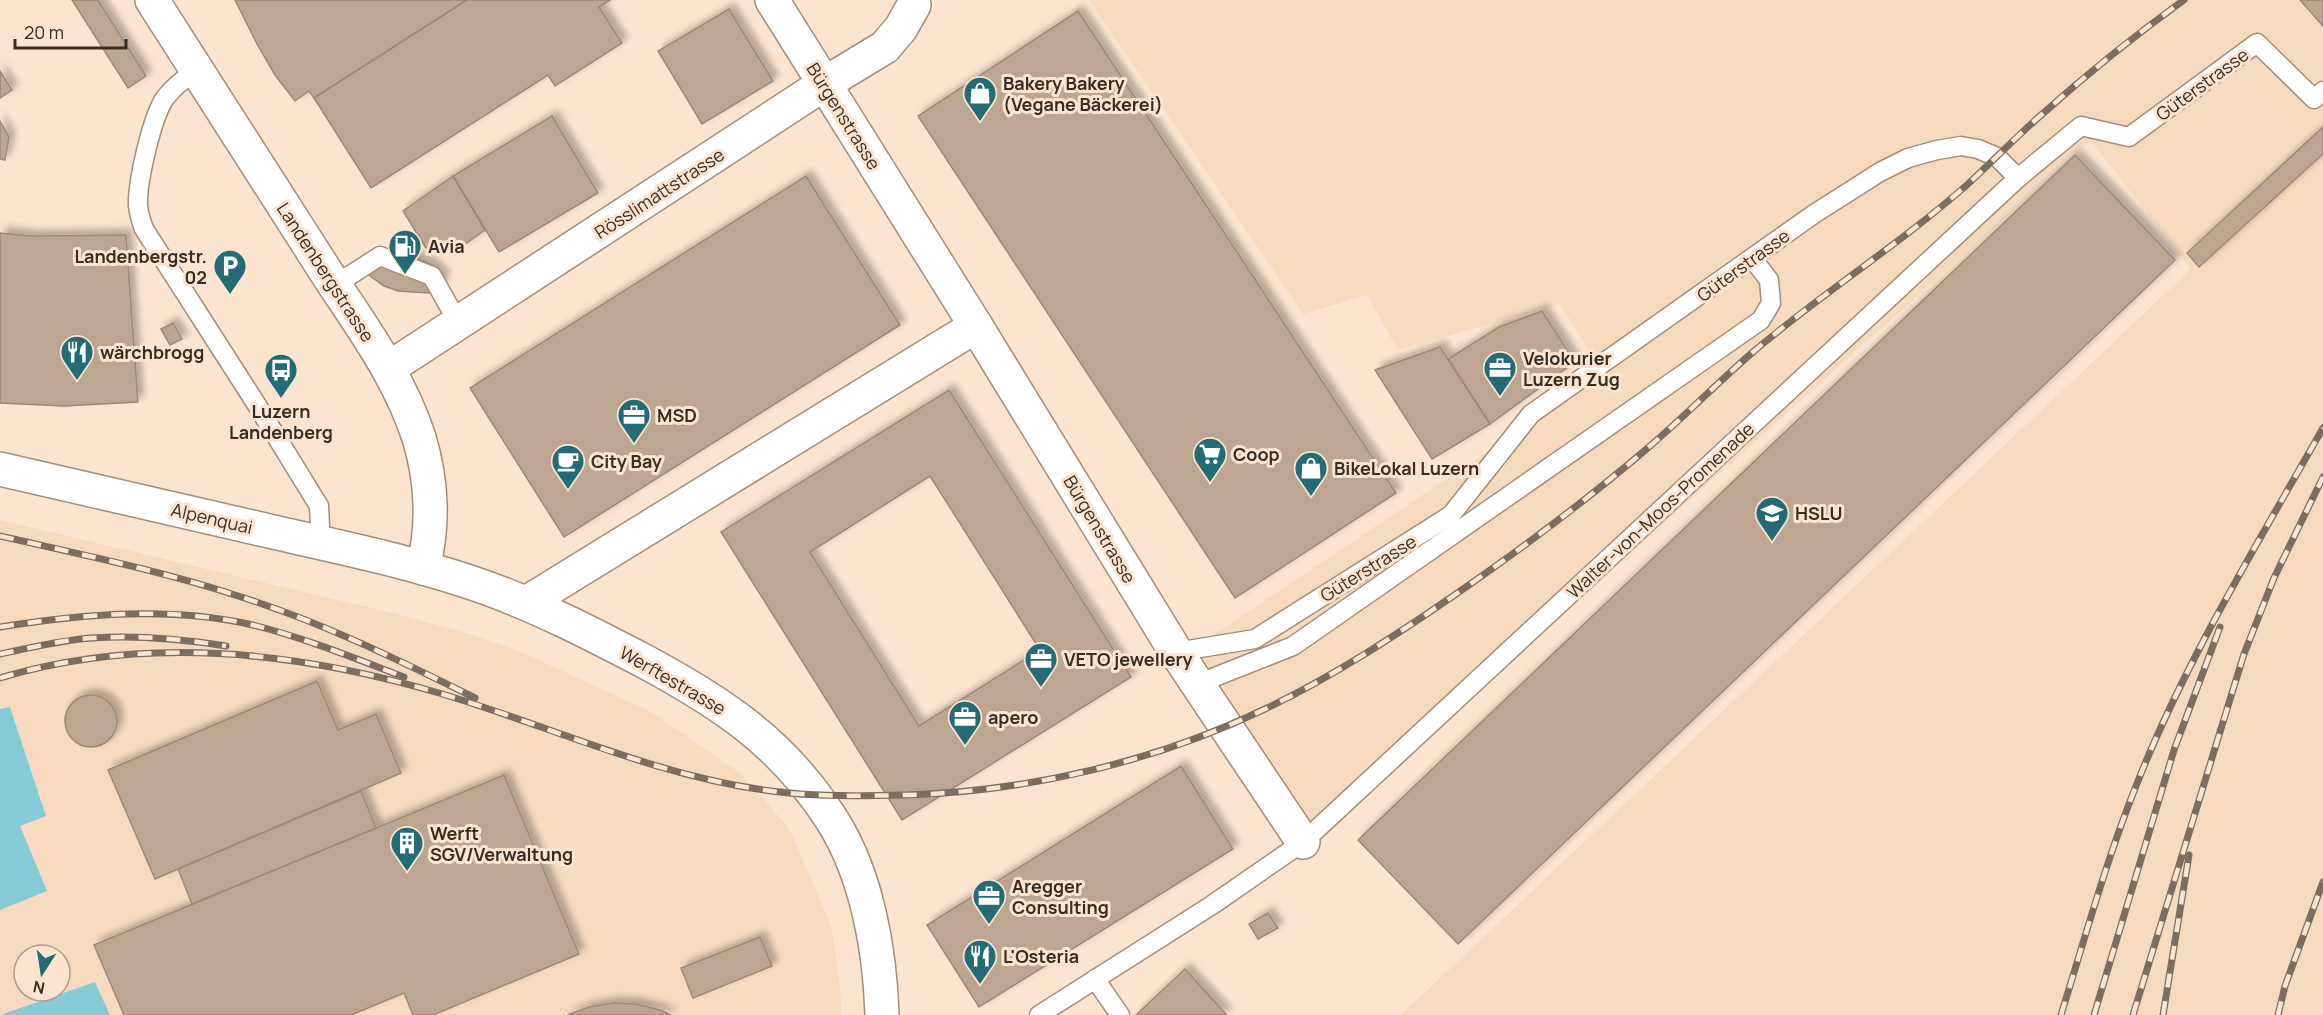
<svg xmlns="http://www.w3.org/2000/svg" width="2323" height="1015" viewBox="0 0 2323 1015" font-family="Manrope,sans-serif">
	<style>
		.built { fill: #f7dabe; fill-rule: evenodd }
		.water { fill: #84cbd7 }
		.building { fill: #bca691; stroke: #9e8974; stroke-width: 1.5; fill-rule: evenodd; filter: url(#shadow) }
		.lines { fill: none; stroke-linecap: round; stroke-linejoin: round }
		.lane-casing { stroke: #a38d78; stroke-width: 21 }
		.street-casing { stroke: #a38d78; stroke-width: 36 }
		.lane { stroke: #fff; stroke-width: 18 }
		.street { stroke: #fff; stroke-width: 33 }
		.rail-casing { stroke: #7b6d60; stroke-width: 7 }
		.rail { stroke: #fce4ce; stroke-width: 4.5; stroke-dasharray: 14; stroke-linecap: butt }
		.labels { text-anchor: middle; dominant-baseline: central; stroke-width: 6; stroke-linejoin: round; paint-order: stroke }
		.poi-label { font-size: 18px; font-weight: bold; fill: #362d24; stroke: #fce4ce; text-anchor: start }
		.street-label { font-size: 18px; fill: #362d24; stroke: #fce4ce }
	</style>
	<defs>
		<filter id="shadow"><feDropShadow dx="5.5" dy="-5.5" stdDeviation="3" flood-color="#0004"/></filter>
	</defs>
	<rect width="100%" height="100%" fill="#fce4ce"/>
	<g class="built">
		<polygon points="1089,0 2323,0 2323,1015 1401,1015 2191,269 2091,141 1319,832 1182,656 1585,386 1597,364 1560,304 1398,350 1367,295 1303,314"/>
		<path d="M 0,520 L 396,614 L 477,636 L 528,655 L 653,713 L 740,773 L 789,828 L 830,923 L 836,953 L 841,999 L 841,1015 L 110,1015 L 95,982 L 0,1015 L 0,910 L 47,890 L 20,826 L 46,815 L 10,707 L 0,709 ZM 24,955 L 60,955 L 60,991 L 24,991 Z"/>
	</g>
	<g class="water">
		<polygon points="10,707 46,816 20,826 47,891 0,910 0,709"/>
		<polygon points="95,982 110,1015 0,1015"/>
	</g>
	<g class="building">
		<polygon points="72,0 98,0 146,76 128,88"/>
		<polygon points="235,0 467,0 314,98 309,91 295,101 275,75 257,44"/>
		<polygon points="467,0 610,0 599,7 622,43 555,86 548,75 371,188 314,98"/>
		<polygon points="2300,0 2323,0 2323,26"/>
		<polygon points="729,9 773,81 702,124 658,51"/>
		<polygon points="1078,11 1396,493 1235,598 918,116"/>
		<polygon points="0,71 12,90 0,98"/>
		<polygon points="552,116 598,193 499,252 453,176"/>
		<polygon points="0,121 9,137 5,160 0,159"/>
		<polygon points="2323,127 2323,154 2199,267 2187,253"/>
		<polygon points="2075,155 2175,260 1458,944 1358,840"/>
		<polygon points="453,176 485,230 458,249 441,243 426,248 403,211"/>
		<polygon points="806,176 900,325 564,537 470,388"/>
		<polygon points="0,233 32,236 126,235 138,402 64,406 0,403"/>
		<polygon points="395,254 415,257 433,265 444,277 440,288 429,293 398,291 384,286 366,273"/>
		<polygon points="1542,311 1575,362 1490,424 1448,359 1499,327"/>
		<polygon points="173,323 182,339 170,345 161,329"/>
		<polygon points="1440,347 1490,424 1432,459 1375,370"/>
		<path d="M 949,390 L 1131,677 L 902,820 L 721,532 ZM 930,476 L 1040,650 L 919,726 L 810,552 Z"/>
		<polygon points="317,681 338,730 376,714 401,773 155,879 108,770"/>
		<circle cx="91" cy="721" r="26"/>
		<polygon points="1181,766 1233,849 979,1007 927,925"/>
		<polygon points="504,775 579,954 433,1015 413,1015 404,993 351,1015 124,1015 94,945"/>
		<polygon points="361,791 376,828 192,904 178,869"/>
		<polygon points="1268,913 1278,928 1258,939 1249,924"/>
		<polygon points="760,937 772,966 693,998 681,968"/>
		<polygon points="1185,969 1227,1015 1136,1015"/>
		<polygon points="613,1003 636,1004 660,1010 671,1015 567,1015 589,1007"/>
	</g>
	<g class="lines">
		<defs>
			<g id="lane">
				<path d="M 197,70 C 185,78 174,86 165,98 C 152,117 137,182 138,206 C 139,214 141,221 144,229 L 255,402 L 319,506 L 320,525 L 316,541"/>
				<polyline points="335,285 380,256 432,276 459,324"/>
				<polyline points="1176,652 1255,639 1451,515 1531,414 1814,214 1880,172 1908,158 1937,150 1961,146 1978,149 1997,157 2018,178"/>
				<polyline points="1197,684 1293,646 1761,320 1771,303 1769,280 1752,258"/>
				<polyline points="1095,979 1120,1015"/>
				<polyline points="1039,1015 1212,905 1303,842 2018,178 2081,126 2129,137 2257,43 2314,99 2323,91"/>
			</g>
			<g id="street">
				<path d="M 152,0 C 207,87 263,174 319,261 C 355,318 398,372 419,438 C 432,480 434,526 423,568"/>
				<polyline points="772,0 976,326 1176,652 1303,842"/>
				<polyline points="389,368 824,84 885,47 901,28 914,5"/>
				<path d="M 0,469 C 94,491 188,512 282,534 C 349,549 419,564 484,587 C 540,607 592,634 644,661 C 722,703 783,743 832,820 C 867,875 880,950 882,1015"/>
				<polyline points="526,603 976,326"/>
			</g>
		</defs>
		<use href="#lane" class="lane-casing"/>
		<use href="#street" class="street-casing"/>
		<use href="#lane" class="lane"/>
		<use href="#street" class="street"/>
		<defs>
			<g id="rail">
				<path d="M 0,536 C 79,554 158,570 235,595 C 319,621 397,659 475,698"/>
				<path d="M 0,627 C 83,614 170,606 253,625 C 305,638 354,658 404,677"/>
				<path d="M 0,654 C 30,648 61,640 92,638 C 137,635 181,639 226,646"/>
				<path d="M 0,678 C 144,635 296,651 439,693 C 550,726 655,776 771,791 C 816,797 861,796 907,795 C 1030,791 1154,762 1265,709 C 1332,677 1395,636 1456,594 C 1521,549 1583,503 1643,452 C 1681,420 1716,384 1753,352 C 1822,293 1899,245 1968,184 C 1992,162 2015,138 2040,116 C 2086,75 2134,36 2184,0"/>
				<path d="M 2061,1015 C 2085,938 2106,861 2136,786 C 2185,661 2257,545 2323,428"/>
				<polyline points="2094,1015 2174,750 2220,627"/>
				<polyline points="2133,1015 2244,654 2274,578 2323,477"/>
				<polyline points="2163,1015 2189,855"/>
				<polyline points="2278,1015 2285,986 2323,882"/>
			</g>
		</defs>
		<use href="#rail" class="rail-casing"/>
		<use href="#rail" class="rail"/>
	</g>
	<defs>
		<symbol id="shop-pin" viewBox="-11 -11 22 30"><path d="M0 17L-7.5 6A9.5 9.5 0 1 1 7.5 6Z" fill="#226b77" stroke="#fce4ce"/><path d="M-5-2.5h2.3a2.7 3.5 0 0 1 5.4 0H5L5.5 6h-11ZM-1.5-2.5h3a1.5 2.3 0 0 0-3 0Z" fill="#fff"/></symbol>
		<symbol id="fuel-pin" viewBox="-11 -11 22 30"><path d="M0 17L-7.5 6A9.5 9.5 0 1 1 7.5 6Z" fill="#226b77" stroke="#fce4ce"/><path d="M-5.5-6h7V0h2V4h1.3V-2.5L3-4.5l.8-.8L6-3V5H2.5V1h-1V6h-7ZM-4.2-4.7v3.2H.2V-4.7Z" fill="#fff"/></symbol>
		<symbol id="parking-pin" viewBox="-11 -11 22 30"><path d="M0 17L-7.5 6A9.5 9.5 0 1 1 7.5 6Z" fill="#226b77" stroke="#fce4ce"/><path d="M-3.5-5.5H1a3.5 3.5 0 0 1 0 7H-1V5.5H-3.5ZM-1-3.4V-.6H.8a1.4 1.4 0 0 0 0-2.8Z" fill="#fff"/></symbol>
		<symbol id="restaurant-pin" viewBox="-11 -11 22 30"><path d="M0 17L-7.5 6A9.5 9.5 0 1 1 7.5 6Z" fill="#226b77" stroke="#fce4ce"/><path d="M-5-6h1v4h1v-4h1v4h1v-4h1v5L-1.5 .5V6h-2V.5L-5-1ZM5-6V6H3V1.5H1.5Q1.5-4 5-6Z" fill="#fff"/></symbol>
		<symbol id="office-pin" viewBox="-11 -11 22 30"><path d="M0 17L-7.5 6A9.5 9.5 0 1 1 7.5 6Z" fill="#226b77" stroke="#fce4ce"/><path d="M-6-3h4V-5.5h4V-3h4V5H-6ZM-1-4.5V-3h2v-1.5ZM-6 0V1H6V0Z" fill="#fff"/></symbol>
		<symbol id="bus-pin" viewBox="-11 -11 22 30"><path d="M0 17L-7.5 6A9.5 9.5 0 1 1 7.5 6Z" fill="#226b77" stroke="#fce4ce"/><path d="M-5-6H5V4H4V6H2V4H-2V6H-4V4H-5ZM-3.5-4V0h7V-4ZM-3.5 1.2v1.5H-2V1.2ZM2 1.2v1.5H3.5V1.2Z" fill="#fff"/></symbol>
		<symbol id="supermarket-pin" viewBox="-11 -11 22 30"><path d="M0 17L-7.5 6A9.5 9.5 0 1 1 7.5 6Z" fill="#226b77" stroke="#fce4ce"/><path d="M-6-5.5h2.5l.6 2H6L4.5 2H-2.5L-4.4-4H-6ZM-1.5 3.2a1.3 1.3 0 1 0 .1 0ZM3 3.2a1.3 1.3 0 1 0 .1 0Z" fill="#fff"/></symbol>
		<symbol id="cafe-pin" viewBox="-11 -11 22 30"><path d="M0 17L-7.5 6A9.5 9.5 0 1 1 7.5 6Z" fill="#226b77" stroke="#fce4ce"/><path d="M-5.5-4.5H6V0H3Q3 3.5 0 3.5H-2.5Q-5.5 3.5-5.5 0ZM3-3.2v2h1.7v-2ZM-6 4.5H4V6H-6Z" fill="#fff"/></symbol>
		<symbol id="university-pin" viewBox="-11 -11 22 30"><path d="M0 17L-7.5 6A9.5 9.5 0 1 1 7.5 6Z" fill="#226b77" stroke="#fce4ce"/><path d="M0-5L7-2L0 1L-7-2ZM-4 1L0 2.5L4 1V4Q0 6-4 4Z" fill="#fff"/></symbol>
		<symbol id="building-pin" viewBox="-11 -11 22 30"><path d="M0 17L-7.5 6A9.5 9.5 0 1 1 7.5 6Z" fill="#226b77" stroke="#fce4ce"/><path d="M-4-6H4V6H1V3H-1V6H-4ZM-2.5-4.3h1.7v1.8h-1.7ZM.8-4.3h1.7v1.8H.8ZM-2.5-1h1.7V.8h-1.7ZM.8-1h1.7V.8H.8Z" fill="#fff"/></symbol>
	</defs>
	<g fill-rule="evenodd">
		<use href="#shop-pin" x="961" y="74" width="38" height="52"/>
		<use href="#fuel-pin" x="386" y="227" width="38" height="52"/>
		<use href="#parking-pin" x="211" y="247" width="38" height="52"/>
		<use href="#restaurant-pin" x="58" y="333" width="38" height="52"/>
		<use href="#office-pin" x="1481" y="349" width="38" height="52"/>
		<use href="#bus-pin" x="262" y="351" width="38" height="52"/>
		<use href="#office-pin" x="615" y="396" width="38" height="52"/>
		<use href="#supermarket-pin" x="1191" y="435" width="38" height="52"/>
		<use href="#cafe-pin" x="549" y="442" width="38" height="52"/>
		<use href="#shop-pin" x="1292" y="449" width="38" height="52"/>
		<use href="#university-pin" x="1753" y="494" width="38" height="52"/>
		<use href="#office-pin" x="1022" y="640" width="38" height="52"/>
		<use href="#office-pin" x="946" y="698" width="38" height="52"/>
		<use href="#building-pin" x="388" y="824" width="38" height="52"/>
		<use href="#office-pin" x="970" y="877" width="38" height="52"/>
		<use href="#restaurant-pin" x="961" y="937" width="38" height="52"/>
	</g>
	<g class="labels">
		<g class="poi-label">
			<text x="1003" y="83">Bakery Bakery<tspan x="1003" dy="21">(Vegane Bäckerei)</tspan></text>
			<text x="428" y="246">Avia</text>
			<text x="207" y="256" text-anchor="end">Landenbergstr.<tspan x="207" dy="21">02</tspan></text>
			<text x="100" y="352">wärchbrogg</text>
			<text x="1523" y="358">Velokurier<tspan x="1523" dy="21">Luzern Zug</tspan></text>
			<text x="281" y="411" text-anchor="middle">Luzern<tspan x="281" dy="21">Landenberg</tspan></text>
			<text x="657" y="415">MSD</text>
			<text x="1233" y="454">Coop</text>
			<text x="591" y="461">City Bay</text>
			<text x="1334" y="468">BikeLokal Luzern</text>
			<text x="1795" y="513">HSLU</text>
			<text x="1064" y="659">VETO jewellery</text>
			<text x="988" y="717">apero</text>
			<text x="430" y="833">Werft<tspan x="430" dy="21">SGV/Verwaltung</tspan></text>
			<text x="1012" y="886">Aregger<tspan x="1012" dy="21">Consulting</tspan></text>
			<text x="1003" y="956">L'Osteria</text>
		</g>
		<g class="street-label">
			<text transform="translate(2202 84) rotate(-36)">Güterstrasse</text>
			<text transform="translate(844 116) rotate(58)">Bürgenstrasse</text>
			<text transform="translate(659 193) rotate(-33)">Rösslimattstrasse</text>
			<text transform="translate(1743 265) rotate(-36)">Güterstrasse</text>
			<text transform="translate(326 272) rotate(57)">Landenbergstrasse</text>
			<text transform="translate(1660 510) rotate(-43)">Walter-von-Moos-Promenade</text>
			<text transform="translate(212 518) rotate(13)">Alpenquai</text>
			<text transform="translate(1100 529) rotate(59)">Bürgenstrasse</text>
			<text transform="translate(1368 568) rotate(-32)">Güterstrasse</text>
			<text transform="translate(673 680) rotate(30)">Werftestrasse</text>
		</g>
	</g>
	<g transform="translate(42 973) rotate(192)"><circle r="28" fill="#fce4ce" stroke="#ad9b8a" stroke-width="1.5"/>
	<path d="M0-4.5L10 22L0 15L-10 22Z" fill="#226b77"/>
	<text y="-9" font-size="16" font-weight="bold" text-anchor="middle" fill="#362d24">N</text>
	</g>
	<path d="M15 39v9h111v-9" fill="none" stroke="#362d24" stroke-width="3"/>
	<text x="24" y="39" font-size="18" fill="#362d24" stroke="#fce4ce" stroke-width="4.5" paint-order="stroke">20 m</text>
</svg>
